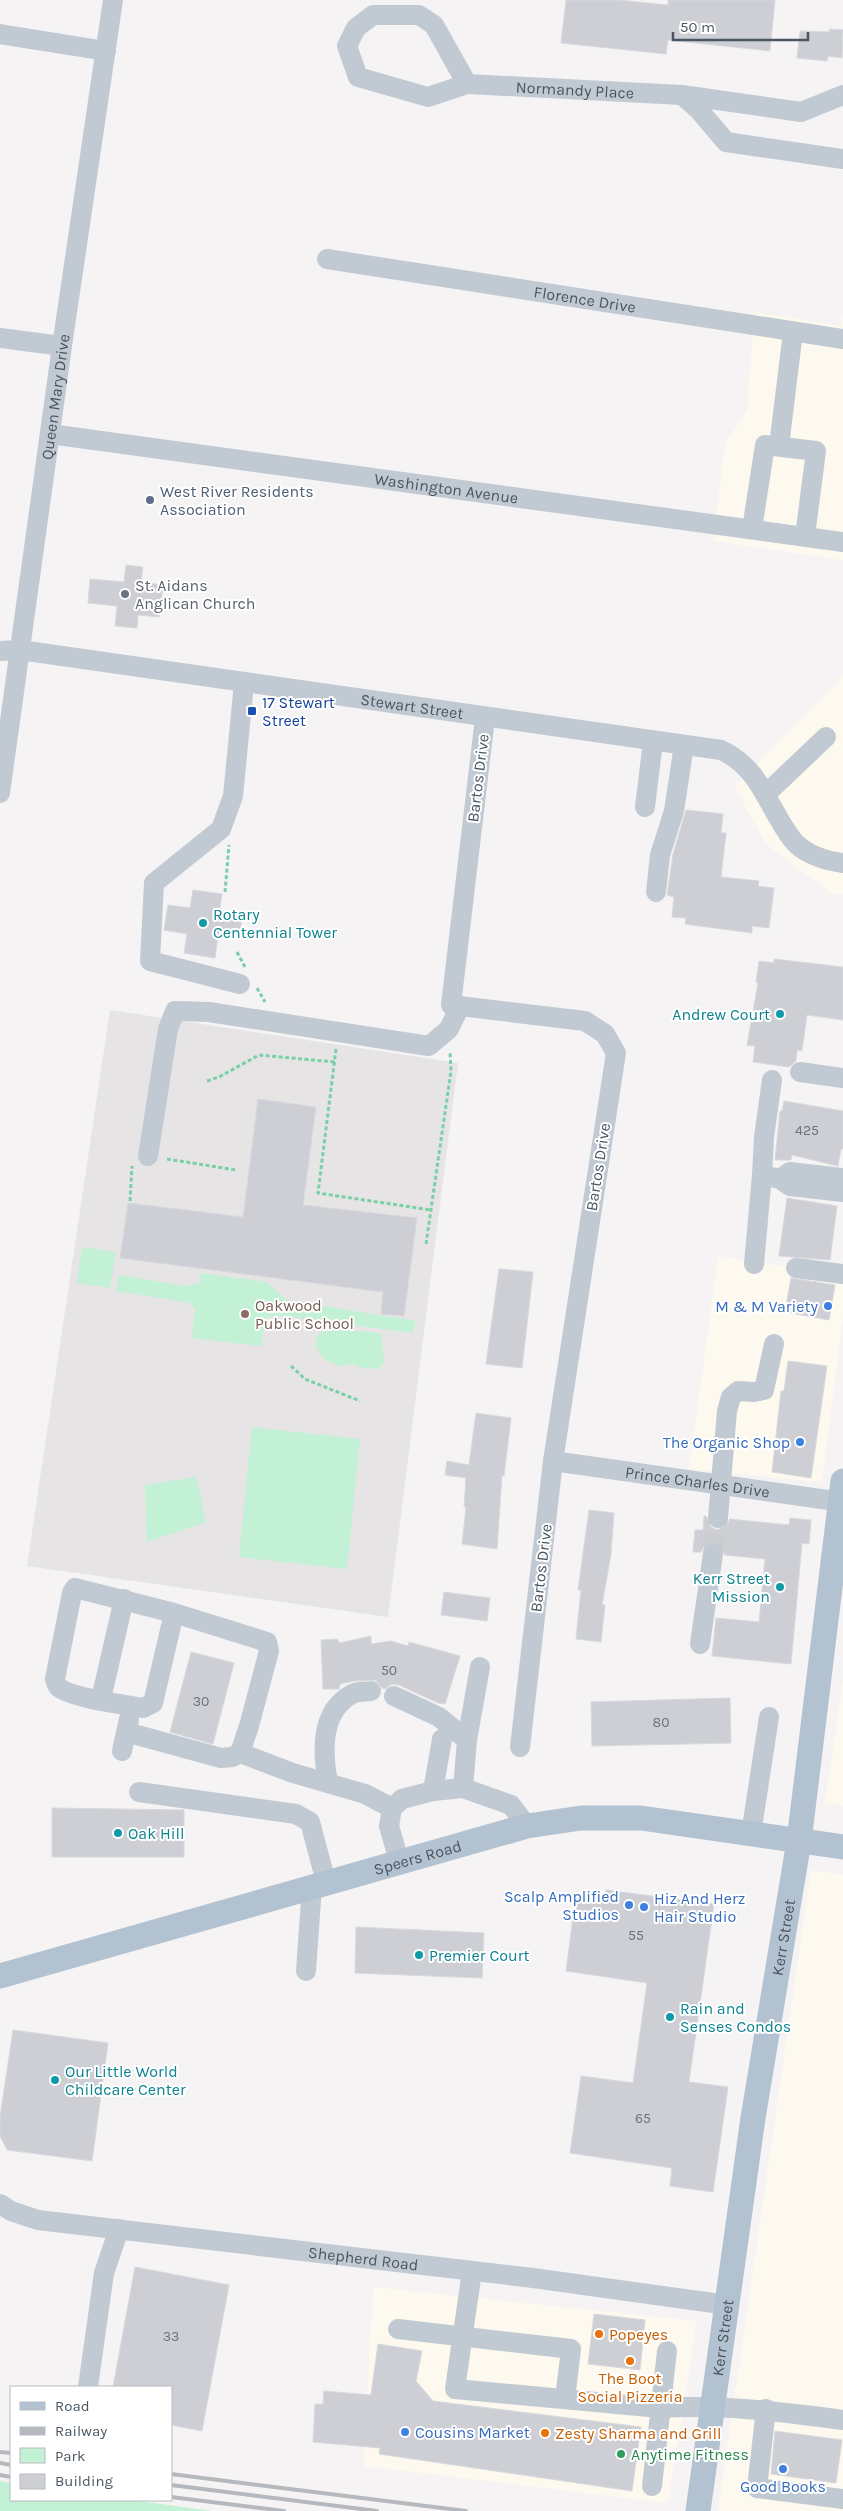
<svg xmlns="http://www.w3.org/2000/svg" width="843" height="2511" viewBox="0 0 843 2511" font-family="Karla,sans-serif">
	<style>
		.commercial { fill: #fdf9ef }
		.education { fill: #e6e4e5 }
		.green { fill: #c3f1d5 }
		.building { fill: #cdcfd5; stroke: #d7d9de }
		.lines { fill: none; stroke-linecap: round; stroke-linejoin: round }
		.minor-tunnel { stroke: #caccce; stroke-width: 20; stroke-dasharray: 20 10; stroke-linecap: butt }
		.path { stroke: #7ad0a6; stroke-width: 3; stroke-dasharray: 4 2.5; stroke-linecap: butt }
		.minor { stroke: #c1cad2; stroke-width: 20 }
		.major { stroke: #b3c2d1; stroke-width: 25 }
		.rail { stroke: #b5b8bd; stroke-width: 4 }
		.service-dot { fill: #5c6f8a; stroke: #fff; stroke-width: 2 }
		.worship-dot { fill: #6b7280; stroke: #fff; stroke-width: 2 }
		.transit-dot { fill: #1a4fb4; stroke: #fff; stroke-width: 2 }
		.culture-dot { fill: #0f9aa8; stroke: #fff; stroke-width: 2 }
		.shop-dot { fill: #3f7fe0; stroke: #fff; stroke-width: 2 }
		.education-dot { fill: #8d6e63; stroke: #fff; stroke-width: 2 }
		.food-dot { fill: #e8710a; stroke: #fff; stroke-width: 2 }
		.leisure-dot { fill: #2e9e5b; stroke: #fff; stroke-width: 2 }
		.labels { text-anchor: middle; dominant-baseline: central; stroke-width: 4; stroke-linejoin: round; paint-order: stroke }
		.number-label { font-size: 14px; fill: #6b747e }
		.street-label { font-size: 16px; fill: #4a5661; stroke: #fff }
		.service-label { font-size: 16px; fill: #4e5e75; stroke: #fff; text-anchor: start }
		.worship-label { font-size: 16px; fill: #5b616d; stroke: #fff; text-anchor: start }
		.transit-label { font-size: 16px; fill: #164399; stroke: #fff; text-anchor: start }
		.culture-label { font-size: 16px; fill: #0d838f; stroke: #fff; text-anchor: start }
		.education-label { font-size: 16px; fill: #785e54; stroke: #fff; text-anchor: start }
		.shop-label { font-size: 16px; fill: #366cbe; stroke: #fff; text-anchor: end }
		.food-label { font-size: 16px; fill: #c56008; stroke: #fff; text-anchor: start }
		.leisure-label { font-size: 16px; fill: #27864d; stroke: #fff; text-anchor: start }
	</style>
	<rect width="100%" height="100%" fill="#f5f3f3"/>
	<g class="commercial">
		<polygon points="754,312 841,326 843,314 843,560 713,541 725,444 747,410"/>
		<polygon points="843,676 843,895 831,893 767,845 734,787"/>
		<polygon points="718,1256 843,1276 843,1318 822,1482 689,1469"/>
		<polygon points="843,1680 843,1806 825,1803"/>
		<polygon points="811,1870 843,1875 843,2511 718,2511"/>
		<polygon points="373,2287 697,2321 668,2503 363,2466"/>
	</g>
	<polygon class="education" points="110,1010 458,1063 388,1617 27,1566"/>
	<g class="green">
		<polygon points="82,1247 116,1252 110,1288 77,1283"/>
		<polygon points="201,1273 267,1282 286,1300 416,1321 413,1333 275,1315 265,1319 261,1346 192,1338 195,1309 190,1303 116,1291 119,1275 186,1286 200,1283"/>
		<polygon points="325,1329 381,1333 384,1362 379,1369 361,1368 353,1364 339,1366 324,1359 316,1347 317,1336"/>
		<polygon points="252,1427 360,1439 347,1569 239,1557"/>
		<polygon points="196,1477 206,1522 147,1542 145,1485"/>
		<polygon points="0,2481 11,2483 11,2500 132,2500 212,2511 0,2511"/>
	</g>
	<g class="building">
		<polygon points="566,0 618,0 668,5 668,0 775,0 770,51 668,40 666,54 561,43"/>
		<polygon points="830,29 843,30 842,58 828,56 827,61 797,58 800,31 829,32"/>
		<polygon points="126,565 143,567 141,582 163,585 159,617 138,615 137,628 115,626 117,606 88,603 90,579 124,582"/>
		<polygon points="686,810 723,814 721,833 726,833 721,877 759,881 758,886 774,888 769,928 752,926 752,933 685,924 686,918 672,917 674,897 667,895 673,854"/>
		<polygon points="193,890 222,894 219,913 242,917 239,939 218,935 215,958 184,953 187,934 164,930 168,905 190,908"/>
		<polygon points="774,959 843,967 843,1020 807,1015 802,1051 797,1050 796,1061 789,1067 753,1062 755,1046 747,1045 758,983 756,982 759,961 774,963"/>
		<polygon points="258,1099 316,1107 303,1205 417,1218 404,1316 381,1314 383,1292 120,1258 128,1203 243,1217"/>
		<polygon points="784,1101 843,1111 843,1149 841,1149 838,1166 792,1155 791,1160 775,1160 780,1111 782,1111"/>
		<polygon points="787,1198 837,1206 830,1260 779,1256"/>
		<polygon points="499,1269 533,1272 522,1368 486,1364"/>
		<polygon points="791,1278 835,1285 829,1320 785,1312"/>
		<polygon points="788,1361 827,1366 811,1478 772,1472 781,1391 784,1391"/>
		<polygon points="476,1413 511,1418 504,1476 502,1475 497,1549 462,1544 466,1507 464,1507 466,1478 445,1475 447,1461 469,1465"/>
		<polygon points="589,1510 614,1513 611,1554 602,1605 605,1605 601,1642 576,1639 581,1590 578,1590"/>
		<polygon points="704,1516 706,1516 711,1527 717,1530 727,1525 730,1519 789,1525 790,1518 811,1520 809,1544 802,1543 791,1664 712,1656 716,1618 759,1622 765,1559 725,1555 721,1545 714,1542 704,1546 701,1552 693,1552 695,1530 703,1530"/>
		<polygon points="444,1592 490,1598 487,1621 441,1615"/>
		<polygon points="371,1636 371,1644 391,1641 408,1646 409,1642 460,1656 445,1704 438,1703 399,1685 392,1684 385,1689 382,1688 375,1680 354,1681 340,1684 339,1689 323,1689 321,1640 337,1639 340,1643"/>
		<polygon points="191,1652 234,1663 213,1744 170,1732"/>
		<polygon points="730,1698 731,1743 592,1746 591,1702"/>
		<polygon points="52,1808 184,1810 184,1857 52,1857"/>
		<polygon points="606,1890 714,1904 689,2082 728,2087 713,2192 670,2186 672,2168 570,2153 581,2076 633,2083 647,1983 566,1971 576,1895 605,1898"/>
		<polygon points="356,1927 484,1933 482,1978 355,1973"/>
		<polygon points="13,2030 108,2043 92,2161 7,2150 0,2136 0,2117"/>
		<polygon points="135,2267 229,2285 202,2431 171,2425 171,2387 113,2387"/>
		<polygon points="594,2314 645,2320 640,2370 588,2364"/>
		<polygon points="378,2344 422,2351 416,2381 433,2401 641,2427 632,2491 379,2454 380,2448 313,2442 315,2404 323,2404 324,2391 371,2395"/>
		<polygon points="775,2431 842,2440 836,2483 771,2474"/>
	</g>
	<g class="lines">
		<polyline class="minor-tunnel" points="713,1554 718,1518"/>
		<g class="path">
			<polyline points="225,892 229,845"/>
			<polyline points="237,952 245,967"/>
			<polyline points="257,988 265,1002"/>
			<polyline points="336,1049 318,1193 431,1210"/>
			<polyline points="207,1081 219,1077 259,1055 335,1062"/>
			<polyline points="167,1159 236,1170"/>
			<polyline points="130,1201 132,1166"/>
			<polyline points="426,1244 451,1071 450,1052"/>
			<polyline points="291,1366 305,1379 360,1401"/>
		</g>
		<g class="minor">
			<polyline points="0,34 106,51"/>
			<path id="s1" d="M 467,84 L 434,25 L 419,15 L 373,15 L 356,28 L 347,46 L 358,77 L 428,97 L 467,84 L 682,95 L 801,112 L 843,95"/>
			<polyline points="682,95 699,110 726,142 843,159"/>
			<path id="s2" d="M 327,259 L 843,339"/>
			<polyline points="0,338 62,346"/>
			<path id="s3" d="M 50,434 L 843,542"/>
			<polyline points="779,446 793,332"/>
			<polyline points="752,529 765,445 816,451 805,536"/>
			<path id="s4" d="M 0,651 L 20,650 L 721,750 C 762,769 767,807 792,839 C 803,854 826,861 843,863"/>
			<polyline points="485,718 451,1005 585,1021 605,1034 616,1053 553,1461 520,1747"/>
			<path id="s5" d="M 0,793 L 62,346 L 113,0"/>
			<polyline points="766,794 826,737"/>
			<polyline points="645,807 653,741"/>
			<polyline points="656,892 660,855 674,811 684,745"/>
			<polyline points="240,984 150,961 154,883 221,829 233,796 244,683"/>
			<polyline points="800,1072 843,1078"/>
			<polyline points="148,1156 168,1029 175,1011 209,1012 429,1046 449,1029 460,1006"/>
			<polyline points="762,1175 764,1137 772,1080"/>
			<polyline points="843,1178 790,1172 780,1179 790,1186 843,1192"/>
			<polyline points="754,1264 762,1175 780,1179"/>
			<polyline points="796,1268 843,1274"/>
			<path id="s6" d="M 553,1461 L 843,1502"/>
			<polyline points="718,1518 727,1411 731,1397 738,1391 754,1392 764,1390 774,1344"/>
			<path d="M 174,1613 L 153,1703 L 143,1708 C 123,1704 78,1699 61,1689 C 57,1687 56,1684 55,1679 L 72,1593 L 75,1588 L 174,1613 L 267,1642 L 269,1651 L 249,1726 L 240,1753 L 293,1773 L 365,1794 L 392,1808"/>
			<polyline points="700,1644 713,1554"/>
			<polyline points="394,1696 439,1717 467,1740"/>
			<polyline points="101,1699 124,1599"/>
			<polyline points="126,1732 221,1758 232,1757 240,1753"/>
			<polyline points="122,1751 129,1719"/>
			<path d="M 328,1782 C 322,1751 321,1711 352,1694 C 357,1691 366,1692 371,1691"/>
			<polyline points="463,1788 467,1740 480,1667"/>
			<polyline points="433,1791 442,1739"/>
			<polyline points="139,1792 296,1814 310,1822 326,1882"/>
			<polyline points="751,1834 769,1717"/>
			<polyline points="399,1861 389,1826 392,1808 402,1799 433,1791 463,1788 511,1805 527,1826"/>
			<polyline points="306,1971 312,1886"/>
			<path id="s7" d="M 0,2204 L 11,2211 L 38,2220 L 533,2278 L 728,2305"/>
			<path d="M 472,2271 L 455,2389 L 660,2408 C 722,2404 782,2412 843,2420"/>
			<polyline points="398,2329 571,2349 565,2399"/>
			<polyline points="88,2387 104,2273 119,2229"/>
			<polyline points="766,2409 757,2488 843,2499"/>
			<polyline points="652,2486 667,2351"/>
		</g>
		<g class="major">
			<path id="s8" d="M 0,1976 L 527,1826 L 581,1818 L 641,1818 L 843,1847"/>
			<path id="s9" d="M 698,2511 L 753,2118 L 799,1841 L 843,1481"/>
		</g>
		<g class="rail">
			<polyline points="0,2452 11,2453"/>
			<polyline points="0,2463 11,2465"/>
			<polyline points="171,2474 466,2511"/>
			<polyline points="0,2475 11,2477"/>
			<polyline points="171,2485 377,2511"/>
			<polyline points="171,2497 284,2511"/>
		</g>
	</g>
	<circle class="service-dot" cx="150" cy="500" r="5"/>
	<circle class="worship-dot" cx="125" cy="594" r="5"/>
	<rect class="transit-dot" x="247" y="706" width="10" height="10" rx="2.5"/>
	<g class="culture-dot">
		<circle cx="203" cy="923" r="5"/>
		<circle cx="780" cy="1014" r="5"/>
		<circle cx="780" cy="1587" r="5"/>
		<circle cx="118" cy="1833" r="5"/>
		<circle cx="419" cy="1955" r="5"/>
		<circle cx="670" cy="2017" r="5"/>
		<circle cx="55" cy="2080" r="5"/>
	</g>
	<g class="shop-dot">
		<circle cx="828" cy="1306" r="5"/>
		<circle cx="800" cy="1442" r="5"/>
		<circle cx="629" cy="1905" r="5"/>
		<circle cx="644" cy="1907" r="5"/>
		<circle cx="405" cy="2432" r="5"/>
		<circle cx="783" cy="2469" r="5"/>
	</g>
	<circle class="education-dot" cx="245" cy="1314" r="5"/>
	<g class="food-dot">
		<circle cx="599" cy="2334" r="5"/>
		<circle cx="630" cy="2361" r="5"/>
		<circle cx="545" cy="2433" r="5"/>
	</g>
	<circle class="leisure-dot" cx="621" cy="2454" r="5"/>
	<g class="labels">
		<g class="number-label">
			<text x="807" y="1130">425</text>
			<text x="389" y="1670">50</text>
			<text x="201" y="1701">30</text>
			<text x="661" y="1722">80</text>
			<text x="636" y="1935">55</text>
			<text x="643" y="2118">65</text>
			<text x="171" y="2336">33</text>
		</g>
		<g class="street-label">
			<text stroke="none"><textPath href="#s1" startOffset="428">Normandy Place</textPath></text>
			<text stroke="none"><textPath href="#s2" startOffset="261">Florence Drive</textPath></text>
			<text stroke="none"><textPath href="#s5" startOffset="400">Queen Mary Drive</textPath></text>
			<text stroke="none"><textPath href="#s3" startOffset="400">Washington Avenue</textPath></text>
			<text stroke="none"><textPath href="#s4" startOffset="416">Stewart Street</textPath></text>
			<text transform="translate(478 778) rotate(-83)">Bartos Drive</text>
			<text transform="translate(598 1167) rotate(-81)">Bartos Drive</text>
			<text stroke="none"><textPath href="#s6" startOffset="146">Prince Charles Drive</textPath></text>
			<text transform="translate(541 1568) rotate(-83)">Bartos Drive</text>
			<text stroke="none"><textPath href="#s8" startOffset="434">Speers Road</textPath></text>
			<text stroke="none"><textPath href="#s9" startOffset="580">Kerr Street</textPath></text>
			<text stroke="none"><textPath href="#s7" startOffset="369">Shepherd Road</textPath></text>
			<text stroke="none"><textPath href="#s9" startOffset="175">Kerr Street</textPath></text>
		</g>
		<g class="service-label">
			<text x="160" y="491">West River Residents<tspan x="160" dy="18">Association</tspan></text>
		</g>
		<g class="worship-label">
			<text x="135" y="585">St. Aidans<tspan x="135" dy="18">Anglican Church</tspan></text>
		</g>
		<g class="transit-label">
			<text x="262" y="702">17 Stewart<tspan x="262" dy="18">Street</tspan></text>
		</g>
		<g class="culture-label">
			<text x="213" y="914">Rotary<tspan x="213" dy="18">Centennial Tower</tspan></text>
			<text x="770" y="1014" text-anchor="end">Andrew Court</text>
			<text x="770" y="1578" text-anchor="end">Kerr Street<tspan x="770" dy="18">Mission</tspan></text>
			<text x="128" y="1833">Oak Hill</text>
			<text x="429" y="1955">Premier Court</text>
			<text x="680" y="2008">Rain and<tspan x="680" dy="18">Senses Condos</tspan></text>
			<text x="65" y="2071">Our Little World<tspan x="65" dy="18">Childcare Center</tspan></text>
		</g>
		<g class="education-label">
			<text x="255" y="1305">Oakwood<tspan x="255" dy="18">Public School</tspan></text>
		</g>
		<g class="shop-label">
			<text x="818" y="1306">M &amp; M Variety</text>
			<text x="790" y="1442">The Organic Shop</text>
			<text x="619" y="1896">Scalp Amplified<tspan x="619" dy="18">Studios</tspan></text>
			<text x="654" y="1898" text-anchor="start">Hiz And Herz<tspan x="654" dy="18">Hair Studio</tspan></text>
			<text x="415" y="2432" text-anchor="start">Cousins Market</text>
			<text x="783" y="2486" text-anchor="middle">Good Books</text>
		</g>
		<g class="food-label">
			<text x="609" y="2334">Popeyes</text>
			<text x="630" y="2378" text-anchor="middle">The Boot<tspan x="630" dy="18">Social Pizzeria</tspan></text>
			<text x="555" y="2433">Zesty Sharma and Grill</text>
		</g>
		<g class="leisure-label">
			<text x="631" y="2454">Anytime Fitness</text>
		</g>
	</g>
	<rect x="10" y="2386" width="162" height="115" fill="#ffffff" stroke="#b7bbc0"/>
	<rect x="20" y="2402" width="25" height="8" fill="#b3c2d1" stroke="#b7bbc0"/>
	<text x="55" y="2411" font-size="15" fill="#4a5661">Road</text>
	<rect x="20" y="2427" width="25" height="8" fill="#b5b8bd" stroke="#b7bbc0"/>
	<text x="55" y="2436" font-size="15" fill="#4a5661">Railway</text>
	<rect x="20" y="2448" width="25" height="15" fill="#c3f1d5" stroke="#b7bbc0"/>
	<text x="55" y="2461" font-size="15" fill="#4a5661">Park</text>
	<rect x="20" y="2474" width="25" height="15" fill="#cdcfd5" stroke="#b7bbc0"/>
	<text x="55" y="2486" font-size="15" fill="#4a5661">Building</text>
	<path d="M673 32v8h135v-8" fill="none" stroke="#4a5661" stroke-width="2.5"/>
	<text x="680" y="32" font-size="15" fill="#4a5661" stroke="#ffffff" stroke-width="4" paint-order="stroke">50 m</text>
</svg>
